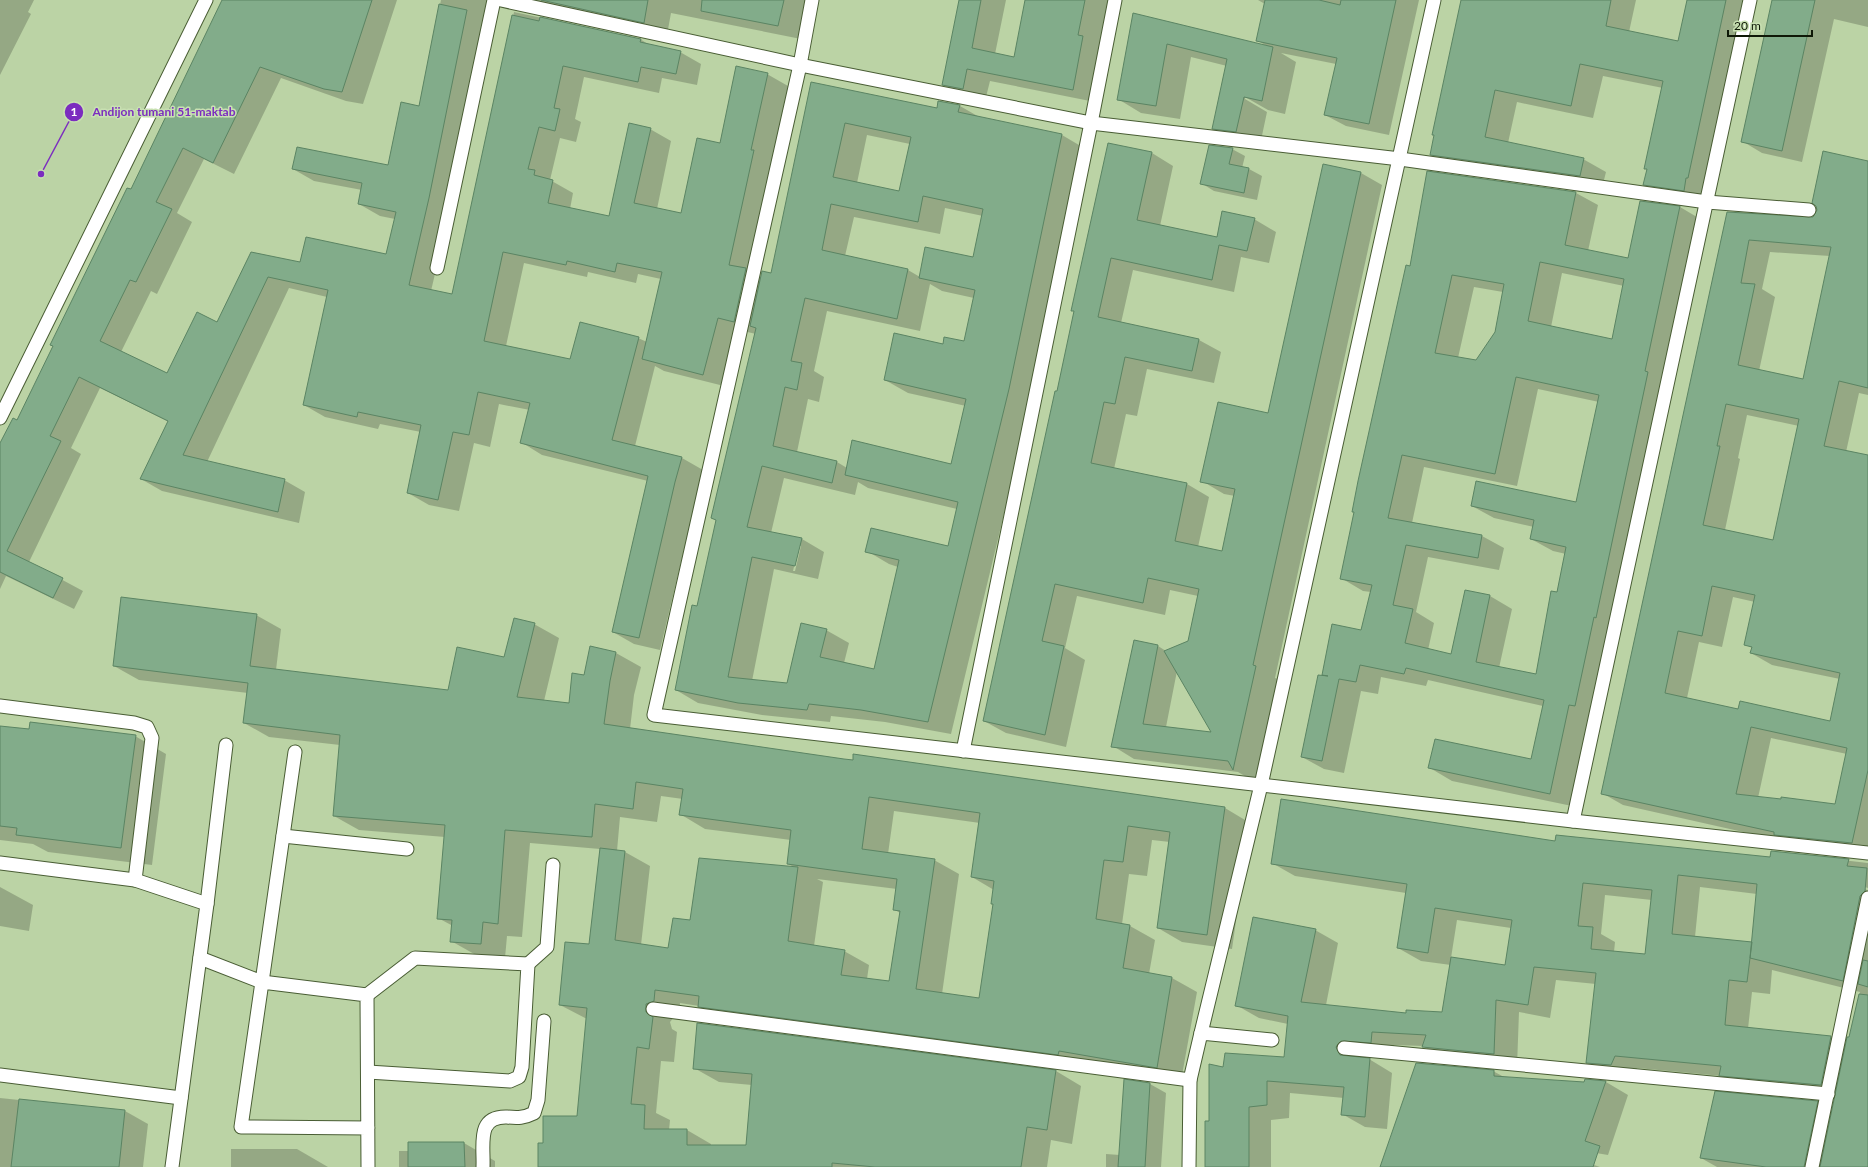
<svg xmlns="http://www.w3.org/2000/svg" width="1868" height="1167" viewBox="0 0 1868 1167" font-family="Lato,sans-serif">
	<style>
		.shadow { fill: #0003; fill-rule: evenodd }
		.building { fill: #82ac8a; stroke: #5b8463; fill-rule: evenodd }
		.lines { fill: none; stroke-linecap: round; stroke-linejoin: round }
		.service-casing { stroke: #495d34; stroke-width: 15 }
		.service { stroke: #fff; stroke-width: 13 }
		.leader { fill: none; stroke: #7b2cbf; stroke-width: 1.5 }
		.callout-dot { fill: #7b2cbf; stroke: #c8e0b2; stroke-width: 1.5 }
		.mark-label { font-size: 12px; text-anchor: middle; font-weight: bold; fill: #fff }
		.callout-label { font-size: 12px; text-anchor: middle; font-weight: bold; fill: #7b2cbf; stroke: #c8e0b2; stroke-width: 3; stroke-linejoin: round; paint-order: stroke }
	</style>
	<rect width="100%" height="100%" fill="#bbd3a5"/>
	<g class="shadow">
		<polygon points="0,0 34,0 28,12 31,14 0,75"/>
		<path d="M 223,0 L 397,0 L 363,104 L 346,101 L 281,78 L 234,174 L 204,159 L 177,213 L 192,222 L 157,294 L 151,291 L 121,352 L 167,375 L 217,323 L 251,253 L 301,263 L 386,255 L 395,219 L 380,216 L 359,204 L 362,190 L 314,181 L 293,169 L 389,166 L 419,107 L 441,0 L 489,0 L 450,210 L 431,291 L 453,295 L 514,12 L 640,39 L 651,46 L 680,52 L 701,64 L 697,85 L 662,78 L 659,93 L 584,77 L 575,119 L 581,122 L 576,142 L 560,138 L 550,180 L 573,193 L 570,209 L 610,217 L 650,129 L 671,141 L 657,209 L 682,214 L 720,144 L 767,74 L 788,86 L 751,272 L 761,278 L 772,274 L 812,83 L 938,109 L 960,106 L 981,118 L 1062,135 L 1084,148 L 1031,402 L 951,734 L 885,722 L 831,716 L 830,722 L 762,715 L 698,703 L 676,690 L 698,607 L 756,334 L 739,330 L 724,386 L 664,371 L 655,366 L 635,446 L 682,458 L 703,470 L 660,650 L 634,644 L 613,632 L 648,481 L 542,455 L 521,442 L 530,410 L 499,404 L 490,447 L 474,443 L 459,511 L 429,505 L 408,493 L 421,432 L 380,424 L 378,429 L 325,417 L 304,405 L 327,297 L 289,288 L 207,462 L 284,480 L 305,492 L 299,523 L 162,491 L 141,479 L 169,422 L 100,388 L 71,448 L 81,454 L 29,562 L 83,591 L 74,609 L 6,576 L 0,589 L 0,446 L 17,421 L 132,191 ZM 867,135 L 910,144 L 900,192 L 857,183 ZM 945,208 L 983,216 L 974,258 L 920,277 L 908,270 L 845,256 L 854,217 L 940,234 ZM 524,263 L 587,277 L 588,272 L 636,283 L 638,274 L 661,279 L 647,342 L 638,338 L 571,360 L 506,346 ZM 930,284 L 942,291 L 974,298 L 965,343 L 943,345 L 885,380 L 908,393 L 966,406 L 951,465 L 847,468 L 837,462 L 797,452 L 808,399 L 819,402 L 824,377 L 814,371 L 827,311 L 920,331 ZM 784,478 L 855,495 L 858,482 L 868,488 L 957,509 L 948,547 L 867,551 L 889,564 L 898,567 L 875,670 L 844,663 L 849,643 L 826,630 L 787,684 L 752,681 L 774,569 L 818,579 L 824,552 L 802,539 L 771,533 ZM 799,546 L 801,546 L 795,571 L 793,571 Z"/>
		<polygon points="527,0 809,0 801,39 671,13 667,35"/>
		<polygon points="960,0 1006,0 995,54 1015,58 1026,0 1110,0 1095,102 990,81 985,101 965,97 943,85"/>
		<polygon points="1258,0 1419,0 1389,135 1346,126 1325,115 1336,64 1281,53 1296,62 1285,114 1268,110 1245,97 1245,99 1267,112 1260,145 1237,142 1213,129 1227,66 1191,57 1180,119 1141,113 1118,99 1134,14 1268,47 1257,40 1265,4"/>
		<polygon points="1462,0 1636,0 1629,32 1679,42 1688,0 1750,0 1706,203 1667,197 1645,185 1648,170 1645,168 1663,88 1603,76 1593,118 1517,102 1508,143 1583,159 1606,172 1602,188 1454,168 1431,155"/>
		<polygon points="1773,0 1868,0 1868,27 1834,19 1802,162 1762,153 1742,141"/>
		<polygon points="1232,149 1245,156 1242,168 1249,169 1262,176 1257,200 1214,191 1201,183"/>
		<path d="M 1152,153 L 1173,166 L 1160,226 L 1218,238 L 1254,219 L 1276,232 L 1269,263 L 1241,257 L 1234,292 L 1133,270 L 1121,323 L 1199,340 L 1221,352 L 1214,383 L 1147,369 L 1137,416 L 1126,414 L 1114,469 L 1187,484 L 1209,497 L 1198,547 L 1222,553 L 1235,496 L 1224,494 L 1202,481 L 1269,414 L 1361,173 L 1382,185 L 1275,678 L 1278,679 L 1255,782 L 1238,772 L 1134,759 L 1113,746 L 1158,646 L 1166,651 L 1189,641 L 1198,596 L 1170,590 L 1165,615 L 1077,596 L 1065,648 L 1085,660 L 1066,747 L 1006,733 L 984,721 L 1075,312 L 1072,310 ZM 1177,671 L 1213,733 L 1166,727 Z"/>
		<path d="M 1868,162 L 1868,395 L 1859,393 L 1846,452 L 1868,456 L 1868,854 L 1788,842 L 1623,805 L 1602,793 L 1728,213 L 1813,218 ZM 1770,252 L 1830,256 L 1804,380 L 1759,371 L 1775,297 L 1762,289 ZM 1747,415 L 1799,426 L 1774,541 L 1725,530 L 1740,459 L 1738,458 ZM 1733,597 L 1755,602 L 1746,644 L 1752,648 L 1751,653 L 1772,665 L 1840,679 L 1831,722 L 1739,710 L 1687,698 L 1699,642 L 1722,647 ZM 1771,738 L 1847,754 L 1836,805 L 1758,798 Z"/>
		<path d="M 1428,172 L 1576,193 L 1598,205 L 1588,251 L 1629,259 L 1641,202 L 1680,207 L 1702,220 L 1572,806 L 1452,781 L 1430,768 L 1532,760 L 1543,706 L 1428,680 L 1426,686 L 1381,677 L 1378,694 L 1361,691 L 1344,773 L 1324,769 L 1302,757 L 1328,677 L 1323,674 L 1362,631 L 1371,592 L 1363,591 L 1341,578 L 1411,267 ZM 1562,273 L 1624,286 L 1612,340 L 1551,327 ZM 1474,287 L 1503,292 L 1496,332 L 1476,361 L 1458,358 ZM 1538,389 L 1599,402 L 1577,503 L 1472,506 L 1494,518 L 1534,527 L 1531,539 L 1553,551 L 1566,554 L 1537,675 L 1499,668 L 1512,609 L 1490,596 L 1466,591 L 1452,655 L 1428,650 L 1434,623 L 1416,612 L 1428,557 L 1499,570 L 1504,548 L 1482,536 L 1412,523 L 1424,467 L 1517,486 Z"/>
		<path d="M 256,615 L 281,629 L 276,670 L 449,691 L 505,658 L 534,624 L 559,638 L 544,701 L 570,704 L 585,676 L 591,648 L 616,653 L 641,667 L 634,695 L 630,729 L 844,760 L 1225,808 L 1250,823 L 1232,949 L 1182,942 L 1158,928 L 1170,842 L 1152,840 L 1147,876 L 1129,874 L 1122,924 L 1130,926 L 1155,940 L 1149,974 L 1172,978 L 1197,992 L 1181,1081 L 724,1021 L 699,1006 L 680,1003 L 679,1015 L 675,1016 L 670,1022 L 672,1029 L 677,1032 L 674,1062 L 661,1061 L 656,1113 L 670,1120 L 669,1130 L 687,1130 L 711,1144 L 711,1146 L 747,1146 L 752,1085 L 719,1082 L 694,1068 L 1056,1071 L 1081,1086 L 1072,1144 L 1051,1140 L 1047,1167 L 539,1167 L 544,1144 L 578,1117 L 587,1019 L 560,1005 L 590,945 L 600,849 L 530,843 L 522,937 L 507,936 L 505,958 L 476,955 L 451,941 L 453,926 L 438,918 L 445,837 L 359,830 L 334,816 L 340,745 L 269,737 L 244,723 L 248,693 L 139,680 L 114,666 ZM 661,796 L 683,799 L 680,814 L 705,829 L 791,840 L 788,864 L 794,867 L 691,921 L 669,949 L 641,945 L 650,866 L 625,852 L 617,851 L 620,817 L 657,822 ZM 894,811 L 980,823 L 972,877 L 994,890 L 992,904 L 994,905 L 980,999 L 942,994 L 959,874 L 934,860 L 888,854 ZM 817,879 L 897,889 L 894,909 L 900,913 L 890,982 L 867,979 L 869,965 L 844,951 L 814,946 L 823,882 Z"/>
		<polygon points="0,727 30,730 135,736 166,754 152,865 48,852 33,844 0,840"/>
		<path d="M 1556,842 L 1771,858 L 1772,852 L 1868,863 L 1868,888 L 1865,887 L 1864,888 L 1868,891 L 1868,1167 L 1717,1167 L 1701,1158 L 1817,1102 L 1833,1111 L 1836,1097 L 1742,1088 L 1722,1076 L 1637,1068 L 1634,1078 L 1610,1076 L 1587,1062 L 1596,984 L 1556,980 L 1550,1018 L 1519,1012 L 1517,1067 L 1445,1060 L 1423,1046 L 1394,1045 L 1393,1055 L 1360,1056 L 1360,1058 L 1369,1059 L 1392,1073 L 1387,1129 L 1365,1127 L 1342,1114 L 1344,1098 L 1290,1093 L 1289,1118 L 1271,1120 L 1271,1167 L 1207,1167 L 1210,1122 L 1223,1068 L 1285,1058 L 1288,1024 L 1259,1018 L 1236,1005 L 1315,930 L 1338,943 L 1326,1005 L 1407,1014 L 1443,1013 L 1451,965 L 1421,961 L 1398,948 L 1406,893 L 1295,876 L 1272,863 ZM 1700,887 L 1757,894 L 1752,944 L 1695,937 ZM 1605,895 L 1652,900 L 1646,955 L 1614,952 L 1615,942 L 1601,934 ZM 1457,920 L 1511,928 L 1505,967 L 1451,958 ZM 1772,970 L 1860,992 L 1848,1046 L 1831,1037 L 1748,1029 L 1752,992 L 1770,994 Z"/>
		<polygon points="0,887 33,905 29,931 0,926"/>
		<polygon points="1493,1071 1504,1077 1585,1083 1606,1082 1628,1095 1608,1155 1596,1153 1594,1165 1600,1167 1382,1167"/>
		<polygon points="1125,1080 1150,1084 1166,1093 1161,1167 1106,1167 1106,1154 1120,1155"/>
		<polygon points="0,1098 125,1111 148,1124 143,1167 0,1167"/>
		<polygon points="409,1143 464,1143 495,1161 495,1167 399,1167 399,1151 409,1151"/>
		<polygon points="231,1149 297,1149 328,1167 231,1167"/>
	</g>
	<g class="building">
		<polygon points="222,0 372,0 342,92 324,89 260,67 213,163 183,148 156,202 172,209 136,282 130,280 100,341 167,373 197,312 217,322 251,252 300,262 306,237 386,254 396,212 358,204 362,183 292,169 297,147 388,165 401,102 419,106 439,4 467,10 429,198 409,285 452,294 512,15 539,21 540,17 641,39 640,42 681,51 676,74 641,67 638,82 563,66 554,108 560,109 555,131 539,127 528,169 535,170 534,175 553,180 548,203 609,216 629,123 651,128 634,203 681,213 697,138 720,143 736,66 768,73 751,150 754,150 729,265 746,268 734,322 718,318 703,375 642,359 662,272 617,263 615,272 567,261 566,265 503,252 484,341 570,359 580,322 639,337 612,440 682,457 675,482 639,638 612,632 648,476 520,443 530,403 478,392 469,435 453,432 438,500 407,493 421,425 358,412 357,417 303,405 328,290 268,277 183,455 285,479 278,512 140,479 168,421 79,377 50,436 61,441 7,551 63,578 53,598 0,572 0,443 13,418 17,420 53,346 50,345 127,188 131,189"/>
		<polygon points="541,0 648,0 644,23"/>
		<polygon points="702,0 784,0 778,26 701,11"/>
		<polygon points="959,0 981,0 972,48 1014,57 1025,0 1085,0 1078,35 1083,36 1073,90 967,69 963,89 942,85"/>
		<polygon points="1265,0 1319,0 1340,5 1341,0 1396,0 1369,124 1324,115 1337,58 1256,41"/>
		<polygon points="1461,0 1611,0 1606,26 1678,41 1687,0 1726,0 1688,178 1686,178 1684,191 1643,185 1647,169 1644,169 1663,81 1580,64 1571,106 1495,90 1485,137 1584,158 1580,176 1430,155 1434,135 1432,135"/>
		<polygon points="1772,0 1815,0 1782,151 1741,142"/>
		<polygon points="1133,13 1273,47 1262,101 1244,97 1236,132 1212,129 1227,59 1167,44 1156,106 1117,100"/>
		<path d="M 811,82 L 937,108 L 938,101 L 960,105 L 958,112 L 1062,134 L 1009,389 L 928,722 L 861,710 L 809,704 L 807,710 L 738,703 L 675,690 L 692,605 L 697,606 L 716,520 L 711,518 L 756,328 L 750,326 L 762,271 L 771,273 ZM 845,123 L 911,137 L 899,191 L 833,177 ZM 923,196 L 983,209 L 973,257 L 925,247 L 919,278 L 975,290 L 964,341 L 944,337 L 943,344 L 894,333 L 884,380 L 966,399 L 951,464 L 852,440 L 845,475 L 958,502 L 948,546 L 871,528 L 865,552 L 899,560 L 874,669 L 820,657 L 827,629 L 801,623 L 787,683 L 728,677 L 752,557 L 795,566 L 802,538 L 747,527 L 762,466 L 832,483 L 837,461 L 773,446 L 785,387 L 797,390 L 802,363 L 791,361 L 805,298 L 897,319 L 908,269 L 822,250 L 831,204 L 918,222 Z"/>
		<polygon points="1108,143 1152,152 1137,220 1217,237 1222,211 1255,218 1247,251 1219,245 1212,280 1111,258 1098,317 1199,339 1192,371 1125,357 1115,404 1104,402 1091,463 1187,483 1175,541 1222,551 1235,489 1200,482 1218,402 1268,413 1323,164 1361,172 1253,665 1256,666 1233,770 1228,761 1111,747 1134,640 1158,645 1143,724 1211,732 1164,651 1188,641 1199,589 1148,578 1143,603 1055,584 1042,641 1064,646 1045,735 983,721 1055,391 1057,391 1074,311 1071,311"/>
		<polygon points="1209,145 1233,148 1229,164 1249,168 1244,193 1200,184"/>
		<path d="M 1823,151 L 1868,161 L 1868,388 L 1839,381 L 1824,446 L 1868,455 L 1868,770 L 1852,843 L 1774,835 L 1774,832 L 1601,794 L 1727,212 L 1813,217 L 1817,210 L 1816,206 L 1812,203 ZM 1749,240 L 1831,247 L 1803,379 L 1738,365 L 1755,284 L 1741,283 ZM 1726,404 L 1799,419 L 1773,540 L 1703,525 L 1720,446 L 1717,446 ZM 1712,586 L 1755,595 L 1744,645 L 1752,647 L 1750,653 L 1840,673 L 1830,721 L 1740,701 L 1738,709 L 1665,693 L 1678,631 L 1702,636 ZM 1751,727 L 1847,748 L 1835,804 L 1781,797 L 1781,799 L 1736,794 Z"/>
		<path d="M 1427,171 L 1576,192 L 1565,245 L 1628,258 L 1640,201 L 1680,206 L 1645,371 L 1648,372 L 1596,618 L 1594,617 L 1575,706 L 1569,705 L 1550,794 L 1428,768 L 1435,739 L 1531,759 L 1544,700 L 1406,668 L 1404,674 L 1360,665 L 1356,682 L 1339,679 L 1322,761 L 1301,757 L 1318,675 L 1328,676 L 1322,675 L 1332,624 L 1361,630 L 1372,585 L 1340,579 L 1354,512 L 1352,512 L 1358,481 L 1406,265 L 1410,266 ZM 1540,262 L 1624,279 L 1612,339 L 1528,321 ZM 1452,275 L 1504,284 L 1495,332 L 1476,360 L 1435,353 ZM 1516,377 L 1599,395 L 1576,502 L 1476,481 L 1471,506 L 1534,520 L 1530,539 L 1566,547 L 1557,592 L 1551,591 L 1536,674 L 1476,662 L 1490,595 L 1465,590 L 1451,654 L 1405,643 L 1413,609 L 1393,605 L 1406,545 L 1478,558 L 1482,535 L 1388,518 L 1402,455 L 1495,474 Z"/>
		<path d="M 121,597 L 257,614 L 250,666 L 448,690 L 457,647 L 504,657 L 514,618 L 535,623 L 517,697 L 569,703 L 572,673 L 584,675 L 590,646 L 616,652 L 610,681 L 604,724 L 844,759 L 853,760 L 853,754 L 1225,807 L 1207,935 L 1157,928 L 1170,832 L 1128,826 L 1123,862 L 1104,860 L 1096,919 L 1130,925 L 1123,968 L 1172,977 L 1157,1068 L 1059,1051 L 1058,1055 L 698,1007 L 699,996 L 655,990 L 654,1001 L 646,1004 L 646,1012 L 653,1017 L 649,1049 L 637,1047 L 631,1104 L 645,1105 L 644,1129 L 687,1129 L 687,1145 L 746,1145 L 752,1074 L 693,1069 L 697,1023 L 1056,1070 L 1047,1130 L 1027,1127 L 1021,1167 L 875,1167 L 832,1163 L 832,1167 L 538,1167 L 538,1143 L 543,1143 L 543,1116 L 577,1116 L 587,1008 L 559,1005 L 565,942 L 589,944 L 600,848 L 625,851 L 615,940 L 668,948 L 673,918 L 690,920 L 699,858 L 798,867 L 788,941 L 845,950 L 841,975 L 889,981 L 900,911 L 893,910 L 897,879 L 787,864 L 791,830 L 679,815 L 683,789 L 636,782 L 633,809 L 595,804 L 592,837 L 505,830 L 498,924 L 483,922 L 481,944 L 450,942 L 452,920 L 437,919 L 445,825 L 333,816 L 340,735 L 243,723 L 248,683 L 113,666 ZM 869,797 L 980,813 L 971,877 L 994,881 L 991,904 L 993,904 L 979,998 L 916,989 L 935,859 L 862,849 Z"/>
		<polygon points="30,722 136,735 121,848 16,835 17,828 0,826 0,726 29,729"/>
		<path d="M 1281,799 L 1555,841 L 1556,835 L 1770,857 L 1771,851 L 1849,859 L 1847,866 L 1867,868 L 1865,891 L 1860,896 L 1843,981 L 1750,958 L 1757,884 L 1678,875 L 1672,934 L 1752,942 L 1747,982 L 1729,980 L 1725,1025 L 1831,1036 L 1821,1085 L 1719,1076 L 1721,1066 L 1615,1056 L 1611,1065 L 1586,1063 L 1596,973 L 1534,967 L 1528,1005 L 1496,1000 L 1494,1054 L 1422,1047 L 1426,1035 L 1372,1032 L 1371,1043 L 1341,1041 L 1336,1047 L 1340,1055 L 1370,1058 L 1365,1117 L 1341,1115 L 1344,1087 L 1267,1081 L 1267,1105 L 1249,1107 L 1249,1167 L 1205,1167 L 1205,1121 L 1209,1121 L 1209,1064 L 1223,1067 L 1225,1053 L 1284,1057 L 1288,1016 L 1235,1006 L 1253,917 L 1316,929 L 1301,1002 L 1406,1013 L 1406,1010 L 1442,1012 L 1451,957 L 1505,965 L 1512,920 L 1435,908 L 1428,953 L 1397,948 L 1407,884 L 1271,864 ZM 1583,883 L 1652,890 L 1645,954 L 1591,949 L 1593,927 L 1578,926 Z"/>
		<polygon points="1863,960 1868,961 1868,987 1858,984"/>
		<polygon points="1859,994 1868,995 1868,1167 1820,1167 1847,1037 1849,1037"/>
		<polygon points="1416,1063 1494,1070 1494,1076 1584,1082 1585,1079 1606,1081 1585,1141 1600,1146 1593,1167 1380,1167"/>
		<polygon points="1124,1079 1150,1083 1145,1167 1118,1167"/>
		<polygon points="1715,1091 1818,1101 1804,1167 1766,1167 1700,1158"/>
		<polygon points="19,1099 125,1110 119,1167 11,1167"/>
		<polygon points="408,1142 464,1142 465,1167 408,1167"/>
	</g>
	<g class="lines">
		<defs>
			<g id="service">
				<polyline points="501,0 800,65 1091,123 1400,159 1707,202 1809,210"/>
				<polyline points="812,0 800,65 654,715 1573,821 1868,853"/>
				<polyline points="437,268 494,0"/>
				<polyline points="0,418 206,0"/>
				<polyline points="0,706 134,723 147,727 152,738 135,880"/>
				<polyline points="963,751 1091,123 1115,0"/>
				<polyline points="1573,821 1750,0"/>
				<polyline points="283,836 407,849"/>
				<polyline points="0,863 135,880 207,904 172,1167"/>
				<polyline points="207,904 226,745"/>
				<polyline points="200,958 262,982 295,752"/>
				<polyline points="528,964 547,947 553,865"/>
				<polyline points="367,995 415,958 528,964 522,1067 519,1077 510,1081 368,1072"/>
				<polyline points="653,1009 1190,1080"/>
				<polyline points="1201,1033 1261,785 1434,0"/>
				<polyline points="1344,1048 1828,1094"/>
				<polyline points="0,1075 181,1098"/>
				<polyline points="368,1128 241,1127 262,982 367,995 368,1167"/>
				<path d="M 483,1167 C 484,1144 476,1116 507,1117 C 518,1118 524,1118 534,1113 L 538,1100 L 544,1021"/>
				<polyline points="1189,1167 1190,1080 1201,1033 1272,1040"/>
				<polyline points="1812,1167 1868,898"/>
			</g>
		</defs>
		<use href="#service" class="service-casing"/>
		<use href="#service" class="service"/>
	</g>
	<path class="leader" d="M41 174L74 112"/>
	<g class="callout-dot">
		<circle cx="41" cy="174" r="4"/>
		<circle cx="74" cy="112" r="10"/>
	</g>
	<g class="mark-label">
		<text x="74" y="116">1</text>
	</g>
	<g class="callout-label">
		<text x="164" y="116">Andijon tumani 51-maktab</text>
	</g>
	<path d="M1728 30v6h84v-6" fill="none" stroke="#0f1807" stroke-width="2"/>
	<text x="1734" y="30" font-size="12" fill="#0f1807" stroke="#c8e0b2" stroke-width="3" paint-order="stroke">20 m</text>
</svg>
